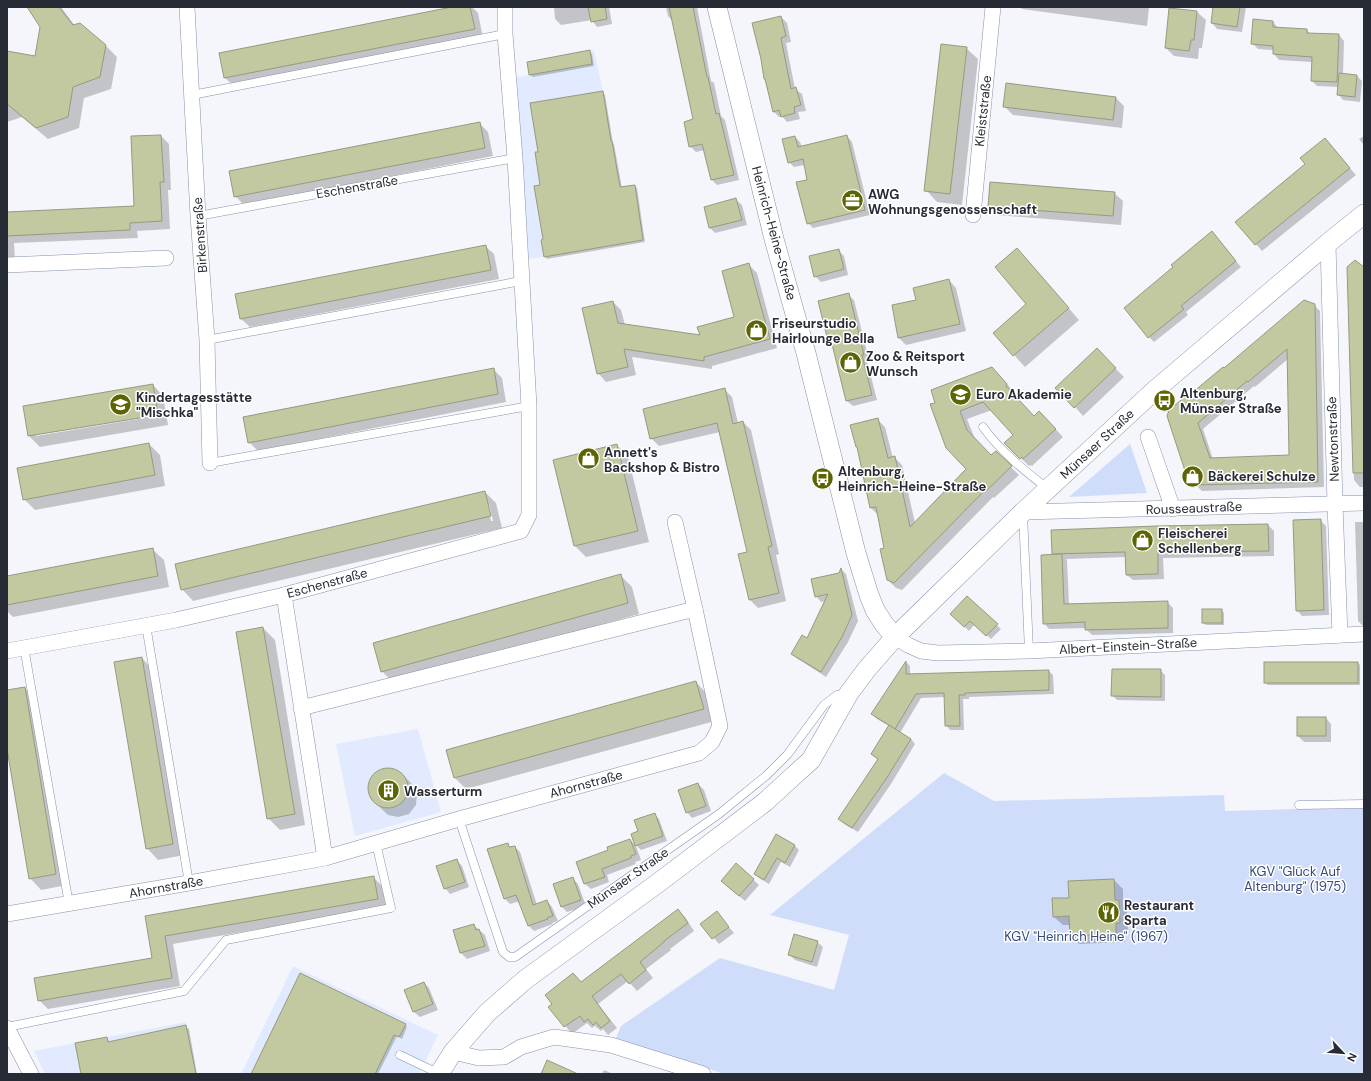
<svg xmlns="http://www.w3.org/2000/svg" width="1371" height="1081" viewBox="0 0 1371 1081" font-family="'DM Sans',sans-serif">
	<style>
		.built { fill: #e1eafe }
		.green { fill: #cfddfa }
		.shadow { fill: #0003; fill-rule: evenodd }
		.building { fill: #c2c9a0; stroke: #969a7f; fill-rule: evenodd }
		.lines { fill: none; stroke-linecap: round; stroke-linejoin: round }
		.service-casing { stroke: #8691a9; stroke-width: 9 }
		.minor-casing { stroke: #8691a9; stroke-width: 16 }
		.tertiary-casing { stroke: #8691a9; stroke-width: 20 }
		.service { stroke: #fff; stroke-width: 8 }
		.minor { stroke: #fff; stroke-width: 15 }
		.tertiary { stroke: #fff; stroke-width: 19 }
		.labels { text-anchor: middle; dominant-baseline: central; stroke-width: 3; stroke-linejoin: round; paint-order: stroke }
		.street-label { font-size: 13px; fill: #272b35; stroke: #fff }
		.poi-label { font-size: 13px; font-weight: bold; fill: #272b35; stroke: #fff; text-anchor: start }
		.park-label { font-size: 13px; fill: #364a7b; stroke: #fff }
	</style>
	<rect width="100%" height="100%" fill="#f4f6fb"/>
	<g class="built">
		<polygon points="594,50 603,91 620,187 635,185 643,240 529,259 517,77 544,73 541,60"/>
		<polygon points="418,729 441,812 355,836 336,744"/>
		<polygon points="293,966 438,1035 419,1074 241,1074"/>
		<polygon points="186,1022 196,1074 45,1074 34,1051"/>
	</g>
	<g class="green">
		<polygon points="1130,444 1147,493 1069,497"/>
		<polygon points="944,773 994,801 1224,795 1225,811 1364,807 1364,1074 724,1074 616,1038 621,1026 720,958 834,990 849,935 770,915"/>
	</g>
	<g class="shadow">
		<polygon points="7,7 19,7 7,8"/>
		<polygon points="28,7 61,7 75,26 105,45 117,57 111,89 84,98 79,128 48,139 22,117 7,122 7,52 36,57 42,27"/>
		<polygon points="458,7 472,7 478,13 483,38 234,86 225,78 221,53"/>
		<polygon points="554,7 609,7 612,24 597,27 592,20 561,25 555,19"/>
		<polygon points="666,7 697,7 711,81 714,83 721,116 725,120 739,180 717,185 712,180 705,150 696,152 690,146 694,120 673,21 668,16"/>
		<polygon points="1020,7 1149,7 1147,26 1022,9"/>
		<polygon points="1214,7 1246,7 1242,32 1217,29 1212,23"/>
		<polygon points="1170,9 1197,12 1206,20 1202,48 1199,48 1198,59 1174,56 1166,48"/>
		<polygon points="781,17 787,23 791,42 786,43 795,89 802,94 806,111 798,112 800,119 787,122 782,116 779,117 774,112 765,79"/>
		<polygon points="1273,22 1278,28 1307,30 1310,34 1339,35 1344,41 1343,74 1357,76 1362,81 1360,102 1343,100 1338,94 1339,87 1317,86 1312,81 1312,62 1279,60 1274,54 1274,50 1258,49 1252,43"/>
		<polygon points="966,48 978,59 962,205 937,202 926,190"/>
		<polygon points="589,52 592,54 594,66 533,77 530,75 528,63"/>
		<polygon points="602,92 605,95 613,143 614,144 622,188 635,186 637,188 645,242 547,259 545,256 539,153"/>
		<polygon points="1116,98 1124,106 1122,128 1013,115 1004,106"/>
		<polygon points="479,123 488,132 493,156 244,205 235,196"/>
		<polygon points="161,136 169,144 171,190 168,190 170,229 137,231 138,238 14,243 15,260 7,260 7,213 135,207 132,137"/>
		<polygon points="847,136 852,142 870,215 813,228 808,223 809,180 805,165 794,167 789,162 795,137 800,142 802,147"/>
		<polygon points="1364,136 1364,145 1359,139"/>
		<polygon points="1325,139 1356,175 1262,251 1237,222 1307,165"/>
		<polygon points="1114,193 1123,201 1121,225 997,215 989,206"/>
		<polygon points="736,200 742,205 747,225 715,233 710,228"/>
		<polygon points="1217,238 1241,267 1186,312 1188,315 1154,342 1149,337"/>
		<polygon points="485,246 494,254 499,279 250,327 241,319 237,294"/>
		<polygon points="1017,249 1028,261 1079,320 1025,367 1014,355 1027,304"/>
		<polygon points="838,250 844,256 848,275 821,282 815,276"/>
		<polygon points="748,264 757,273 777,348 712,366 712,369 632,357 636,375 606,382 598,373 613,302 621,310 625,325 701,336 735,317"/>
		<polygon points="1348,268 1364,268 1364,487 1360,487 1354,480"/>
		<polygon points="949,280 956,288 966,331 906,345 899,338 917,301"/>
		<polygon points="848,295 854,300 869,360 867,361 877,400 853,406 847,401 833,345 829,341 819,302"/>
		<path d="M 1314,305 L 1320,311 L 1324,487 L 1202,491 L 1189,479 L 1187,399 L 1224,370 ZM 1288,359 L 1290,456 L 1213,459 L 1203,429 L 1254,386 L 1255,387 Z"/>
		<polygon points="1105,358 1124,377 1083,416 1075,407"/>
		<polygon points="493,369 502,378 506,402 258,451 249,442"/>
		<polygon points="1000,376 1014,392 1013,394 1034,417 1047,420 1063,437 1032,466 1030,465 1029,466 1005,443 1015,435 992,410 967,419 975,439 991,457 996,452 1019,475 994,498 993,497 902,590 896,588 888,580 885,549 879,516 871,508 877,419 885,427 893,458 894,457 902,465 915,523 967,469 932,405"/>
		<path d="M 153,385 L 163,396 L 168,425 L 40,447 L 29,436 L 24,407 ZM 163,413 L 163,415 L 36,436 L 36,434 Z"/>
		<polygon points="724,389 732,397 738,423 743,422 751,430 779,554 776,555 786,601 758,608 750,600 748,553 720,432 659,446 651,438"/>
		<polygon points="149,444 160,455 165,486 35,510 24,499"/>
		<polygon points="617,445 628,457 649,542 586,557 575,546"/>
		<path d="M 485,492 L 496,503 L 502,528 L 193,601 L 182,589 ZM 487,504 L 489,504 L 493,521 L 491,521 Z"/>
		<polygon points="1320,520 1326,526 1329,615 1302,616 1297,610"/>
		<polygon points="1355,522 1364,522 1364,627 1358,621"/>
		<polygon points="1268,525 1274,531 1274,556 1163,558 1164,579 1133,580 1127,575 1127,557 1066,559 1067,560 1069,605 1167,602 1173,608 1173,633 1092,635 1086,629 1086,628 1049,629 1044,623 1054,555 1053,554"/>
		<polygon points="152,549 164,560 169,587 13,617 7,611 7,577"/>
		<polygon points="841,569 846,574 858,621 848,642 826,677 798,659 792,654 807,639 826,601 821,602 816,596 839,574"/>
		<polygon points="620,575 632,587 639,614 393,683 382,671"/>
		<polygon points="967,597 1001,629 991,639 975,624 969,631 952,614"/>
		<polygon points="1222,610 1224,613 1224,625 1206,625 1203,623"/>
		<polygon points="263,628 275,640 305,825 280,830 268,818"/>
		<polygon points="142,658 153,670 184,855 158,860 147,848"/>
		<polygon points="906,662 910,666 910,675 1049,671 1053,675 1054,694 969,697 969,699 963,699 964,730 950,730 946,725 945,697 921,698 900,733 911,739 915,744 891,784 858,832 844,824 839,819 878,760 872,754 889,726 877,719 872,714"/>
		<polygon points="1358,663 1360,665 1360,685 1268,685 1265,683"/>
		<polygon points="1160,670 1165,675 1165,701 1117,700 1112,695"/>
		<polygon points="696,682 707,694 715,721 466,789 455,778"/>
		<polygon points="25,688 36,700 67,885 41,890 30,878 7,743 7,691"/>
		<polygon points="1298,718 1326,718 1331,724 1331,742 1304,742 1298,736"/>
		<polygon points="392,769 402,774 411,783 417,794 416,805 409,814 398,817 388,815 370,798 368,787 372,776 381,770"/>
		<polygon points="698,784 704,790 711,811 692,818 687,812"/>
		<polygon points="654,814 659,819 667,841 641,850 636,845"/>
		<polygon points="777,836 795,846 799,850 790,867 781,862 769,884 759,878 755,874"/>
		<polygon points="630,840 636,846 641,860 635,862 636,864 607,875 609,882 591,889 585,884 610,851"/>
		<polygon points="507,844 511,848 515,847 520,852 537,905 547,901 552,907 558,921 552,923 553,924 534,931 529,926 520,901 510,904 505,899"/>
		<polygon points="456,860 462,866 469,887 450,894 445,888"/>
		<polygon points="737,865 759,885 745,901 728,887"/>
		<polygon points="373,877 382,886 386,907 173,944 180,986 48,1009 39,1000 153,958 146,917"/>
		<polygon points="573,879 578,884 586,906 567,912 562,907"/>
		<polygon points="1114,880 1123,889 1123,906 1127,910 1128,931 1124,931 1125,942 1079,944 1071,935 1070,925 1063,925 1054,917 1070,899"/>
		<polygon points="678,910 685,917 694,931 670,949 671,950 646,969 653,978 637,991 628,981 598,1004 617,1028 608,1035 603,1029 601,1031 595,1026 592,1028 587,1023 572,1034 550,1007 573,974 582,983"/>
		<polygon points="717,913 734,933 719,944 702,924"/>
		<polygon points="473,925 485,935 490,951 467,959 461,953 454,931"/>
		<polygon points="817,942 823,947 817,967 795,960 790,955"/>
		<polygon points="424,983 429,988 438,1010 420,1017 414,1012 405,991"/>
		<polygon points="405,1025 407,1027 402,1039 397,1036 378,1074 252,1074"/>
		<polygon points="186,1027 189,1029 197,1074 82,1074 107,1038 109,1042"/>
		<polygon points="604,1070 613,1074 602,1074"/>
	</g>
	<g class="building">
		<polygon points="27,7 59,7 73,25 80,23 106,45 100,77 73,87 68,117 36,128 7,104 7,51 35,56 40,27"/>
		<polygon points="452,7 470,7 475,29 224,78 219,53"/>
		<polygon points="588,7 605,7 607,19 591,22"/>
		<polygon points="669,7 693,7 707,77 708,77 716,114 719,113 734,175 711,180 702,144 689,147 684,122 693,119"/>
		<polygon points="1213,7 1240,7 1237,27 1211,23"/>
		<polygon points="1169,8 1197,11 1194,40 1191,40 1189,51 1165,48"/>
		<polygon points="781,16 786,36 781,38 791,89 796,87 801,105 794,107 795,113 781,117 779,110 773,112 765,79 764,79 761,59 752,23"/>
		<polygon points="1253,19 1273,21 1273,27 1307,29 1307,33 1339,34 1337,82 1311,81 1312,57 1273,54 1273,46 1251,44"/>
		<polygon points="941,44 967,47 950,194 924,191"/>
		<polygon points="590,50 592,64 529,75 527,62"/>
		<polygon points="1339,73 1357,75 1355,97 1337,95"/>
		<polygon points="1006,83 1116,97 1113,120 1003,107"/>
		<polygon points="603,91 611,141 612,141 620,187 635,185 643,240 544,257 541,240 543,239 534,186 540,185 535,152 538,152 530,103"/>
		<polygon points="480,122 485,148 234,197 229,171"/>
		<polygon points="161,135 164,182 160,182 162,221 130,223 130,230 7,236 7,212 134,206 131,136"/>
		<polygon points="847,135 865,210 807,224 796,182 807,180 803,159 788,163 782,139 795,136 798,147"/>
		<polygon points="1325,138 1350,168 1255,245 1235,222 1305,164 1300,158"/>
		<polygon points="990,182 1115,192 1113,216 988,207"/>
		<polygon points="736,198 742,220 709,228 704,207"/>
		<polygon points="1212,231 1236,261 1181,306 1184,309 1148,338 1124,308 1173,267 1171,265"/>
		<polygon points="486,245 491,270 240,319 235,294"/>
		<polygon points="1017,248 1069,308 1013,356 993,333 1026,304 995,267"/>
		<polygon points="839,249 844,269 814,277 809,256"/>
		<polygon points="1355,260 1364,267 1364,473 1353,473 1347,267"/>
		<polygon points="749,263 770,339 704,357 704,361 624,349 628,367 597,374 582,308 613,301 618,323 700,335 697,327 734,317 722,271"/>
		<polygon points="949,279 960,324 898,338 892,305 916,300 913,288"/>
		<polygon points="849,293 864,355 862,355 872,395 846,401 831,340 828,341 818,301"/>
		<path d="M 1304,300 L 1315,304 L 1318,482 L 1195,485 L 1188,480 L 1167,416 L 1169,410 L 1186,396 L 1187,397 L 1223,367 L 1224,368 ZM 1287,349 L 1289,455 L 1210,458 L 1198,423 L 1247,381 L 1248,382 Z"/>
		<polygon points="1097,348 1116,368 1074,408 1055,388"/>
		<polygon points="992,367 1007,384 1006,386 1034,416 1039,411 1056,429 1023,459 1022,457 1020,459 1004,443 1013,435 983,402 960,411 967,430 991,455 996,451 1012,466 986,491 985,490 894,583 887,580 880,549 884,548 876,507 870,508 857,447 856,447 850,425 878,418 888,458 895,456 910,527 966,469 946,448 930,404 935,403 931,390"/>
		<polygon points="494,368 498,394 248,443 243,417"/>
		<polygon points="153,384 158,415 28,436 23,406"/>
		<polygon points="725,388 733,424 743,421 772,546 768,547 779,593 749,600 738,554 747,552 717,423 650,439 643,409"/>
		<polygon points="149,443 155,475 23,500 17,468"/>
		<polygon points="617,444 638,531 574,546 553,460"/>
		<polygon points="485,491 491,516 181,590 175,564"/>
		<polygon points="1321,519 1324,610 1296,611 1293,520"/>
		<polygon points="1268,524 1269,551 1158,552 1158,574 1126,575 1125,552 1052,554 1051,530 1157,526"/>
		<polygon points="153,548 158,576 7,605 7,576"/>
		<polygon points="1062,554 1064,604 1168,601 1168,628 1085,630 1085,622 1043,624 1041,555"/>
		<polygon points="841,568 852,615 842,637 821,672 791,654 802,635 807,638 828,594 815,597 811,579 839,573"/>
		<polygon points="621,574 628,603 381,672 373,643"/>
		<polygon points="967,596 998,624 986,636 970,621 964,627 950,614"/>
		<rect x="1202" y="609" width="20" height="14"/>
		<polygon points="263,627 295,814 267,819 236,632"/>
		<polygon points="142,657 173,844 146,849 114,662"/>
		<polygon points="906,661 906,674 1049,670 1049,690 965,693 965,695 959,695 960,726 945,726 944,693 916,694 895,729 871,714"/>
		<rect x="1264" y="662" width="94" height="21"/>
		<polygon points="1112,669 1161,669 1161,697 1111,696"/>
		<polygon points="696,681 704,709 454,778 446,750"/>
		<polygon points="25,687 56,874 29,879 7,749 7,690"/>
		<rect x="1297" y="717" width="29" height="19"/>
		<polygon points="889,725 911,739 886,779 852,828 838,819 878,759 871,754"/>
		<circle cx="388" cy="788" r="20"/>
		<polygon points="698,783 706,806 686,813 678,790"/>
		<polygon points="655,813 663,836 635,846 631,834 638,831 634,820"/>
		<polygon points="776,834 795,845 785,863 777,858 764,880 754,874"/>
		<polygon points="630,839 636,854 631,856 631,858 602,869 605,877 584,884 576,862 608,850 607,847"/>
		<polygon points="508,843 509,847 515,846 533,905 547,900 553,916 547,918 548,919 528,926 516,895 504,899 487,849"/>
		<polygon points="457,859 465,882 444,889 436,866"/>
		<polygon points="736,863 754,879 739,896 721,881"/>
		<polygon points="374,876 378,899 165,936 172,978 38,1001 34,978 152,958 145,916"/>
		<polygon points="573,877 581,900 561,907 553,884"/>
		<polygon points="1114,879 1115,900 1119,900 1120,923 1116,923 1116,934 1070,936 1069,916 1053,917 1052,898 1069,898 1068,881"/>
		<polygon points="678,909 688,923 664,941 664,942 640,962 646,970 629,984 621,974 592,996 610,1021 601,1028 596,1022 593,1025 588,1019 584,1022 580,1016 564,1027 548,1007 552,1004 545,995 573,973 581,982"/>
		<polygon points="717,911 729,927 712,939 700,924"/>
		<polygon points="474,924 476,930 479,929 485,946 460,953 453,930"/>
		<polygon points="794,934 818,941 812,962 788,955"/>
		<polygon points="300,973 406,1024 399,1037 394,1035 375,1074 251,1074"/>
		<polygon points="424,982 433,1004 413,1012 404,990"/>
		<polygon points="186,1025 196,1074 81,1074 75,1043 107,1037 108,1042"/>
		<polygon points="547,1060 578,1074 541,1074"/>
	</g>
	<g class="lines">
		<defs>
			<g id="service">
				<polyline points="192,95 505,34"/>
				<polyline points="198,216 515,158"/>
				<polyline points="207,340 521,281"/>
				<path d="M 983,427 C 1000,451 1025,471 1048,489"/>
				<polyline points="210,463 529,406"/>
				<polyline points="1023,514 1029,651"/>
				<polyline points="146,625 189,883"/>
				<polyline points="24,647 69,904"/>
				<polyline points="1299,805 1364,804"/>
				<polyline points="459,819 503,952 509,957 515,957 719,814 767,775 787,755 824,705 837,695 846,694"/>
				<polyline points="7,1027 184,991 226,940 391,908 376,843"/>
				<polyline points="400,1055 440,1074"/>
			</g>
			<g id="minor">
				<polyline points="187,7 198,216 207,340 210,463"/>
				<polyline points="973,215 993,7"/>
				<polyline points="1328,243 1335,504 1340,635"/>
				<polyline points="7,265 166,258"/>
				<polyline points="1148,437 1173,509"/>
				<polyline points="1023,512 1364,503"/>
				<polyline points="284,595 325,858"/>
				<polyline points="895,637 908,645 921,651 938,653 1029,651 1364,634"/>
				<polyline points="7,651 176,620 284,595 521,531 529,515 529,406 515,158 505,34 505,7"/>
				<polyline points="301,708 695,609"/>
				<polyline points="7,914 189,883 325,858 459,819 699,753 712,742 720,726 695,609 675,522"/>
				<polyline points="7,1028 31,1074"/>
				<polyline points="453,1052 479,1058 504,1057 521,1047 554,1037 611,1045 703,1074"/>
			</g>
			<g id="tertiary">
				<polyline points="717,7 774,239 806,353 856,553 869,595 875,610 884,624 895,637"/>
				<polyline points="439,1074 453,1052 487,1013 526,979 658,883 765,802 789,780 811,760 849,693 867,669 895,637 1023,512 1155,390 1328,243 1364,214"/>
			</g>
		</defs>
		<use href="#service" class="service-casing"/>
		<use href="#minor" class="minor-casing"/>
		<use href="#tertiary" class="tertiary-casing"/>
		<use href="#service" class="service"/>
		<use href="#minor" class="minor"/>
		<use href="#tertiary" class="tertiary"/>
	</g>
	<defs>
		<symbol id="office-disc" viewBox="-11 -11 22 22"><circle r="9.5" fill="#5d6402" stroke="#fff"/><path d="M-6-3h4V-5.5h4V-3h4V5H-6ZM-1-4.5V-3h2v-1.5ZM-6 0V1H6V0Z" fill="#fff"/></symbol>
		<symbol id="shop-disc" viewBox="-11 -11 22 22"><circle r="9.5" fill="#5d6402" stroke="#fff"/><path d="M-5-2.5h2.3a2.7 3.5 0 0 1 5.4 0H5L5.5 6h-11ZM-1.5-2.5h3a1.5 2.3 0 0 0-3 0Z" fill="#fff"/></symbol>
		<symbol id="school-disc" viewBox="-11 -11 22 22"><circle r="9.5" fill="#5d6402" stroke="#fff"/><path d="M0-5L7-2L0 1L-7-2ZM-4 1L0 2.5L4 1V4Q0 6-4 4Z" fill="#fff"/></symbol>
		<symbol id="bus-disc" viewBox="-11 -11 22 22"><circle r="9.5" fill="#5d6402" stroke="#fff"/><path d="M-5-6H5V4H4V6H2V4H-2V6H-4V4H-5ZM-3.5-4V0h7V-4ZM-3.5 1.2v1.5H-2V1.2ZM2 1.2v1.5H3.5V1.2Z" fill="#fff"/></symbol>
		<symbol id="building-disc" viewBox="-11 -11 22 22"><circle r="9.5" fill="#5d6402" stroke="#fff"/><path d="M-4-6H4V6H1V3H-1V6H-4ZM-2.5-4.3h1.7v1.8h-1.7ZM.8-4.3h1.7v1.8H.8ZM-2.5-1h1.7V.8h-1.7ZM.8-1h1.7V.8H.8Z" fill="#fff"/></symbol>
		<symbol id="restaurant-disc" viewBox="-11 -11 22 22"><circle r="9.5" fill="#5d6402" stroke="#fff"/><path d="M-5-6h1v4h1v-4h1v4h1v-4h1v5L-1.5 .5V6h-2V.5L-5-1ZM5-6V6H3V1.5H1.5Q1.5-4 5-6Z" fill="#fff"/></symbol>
	</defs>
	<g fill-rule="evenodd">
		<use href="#office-disc" x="840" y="188" width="25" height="25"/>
		<use href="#shop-disc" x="744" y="318" width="25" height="25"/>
		<use href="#shop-disc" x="838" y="350" width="25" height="25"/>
		<use href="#school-disc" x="948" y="382" width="25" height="25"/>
		<use href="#bus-disc" x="1152" y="388" width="25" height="25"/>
		<use href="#school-disc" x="108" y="392" width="25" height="25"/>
		<use href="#shop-disc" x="576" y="446" width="25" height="25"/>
		<use href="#shop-disc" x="1180" y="464" width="25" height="25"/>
		<use href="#bus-disc" x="810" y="466" width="25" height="25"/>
		<use href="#shop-disc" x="1130" y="528" width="25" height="25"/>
		<use href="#building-disc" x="376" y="778" width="25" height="25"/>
		<use href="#restaurant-disc" x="1096" y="900" width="25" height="25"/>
	</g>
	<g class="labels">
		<g class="street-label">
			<text transform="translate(983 111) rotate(-84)">Kleiststraße</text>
			<text transform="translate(357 187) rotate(-10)">Eschenstraße</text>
			<text transform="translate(774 233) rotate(75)">Heinrich-Heine-Straße</text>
			<text transform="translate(200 235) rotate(-94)">Birkenstraße</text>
			<text transform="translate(1333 439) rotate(-92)">Newtonstraße</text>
			<text transform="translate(1097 444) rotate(-43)">Münsaer Straße</text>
			<text transform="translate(1194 508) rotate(-2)">Rousseaustraße</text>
			<text transform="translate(327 583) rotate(-15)">Eschenstraße</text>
			<text transform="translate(1128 646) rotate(-3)">Albert-Einstein-Straße</text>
			<text transform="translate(586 784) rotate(-15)">Ahornstraße</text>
			<text transform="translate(628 878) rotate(-35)">Münsaer Straße</text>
			<text transform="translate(166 887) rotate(-10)">Ahornstraße</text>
		</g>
		<g class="poi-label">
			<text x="868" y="194">AWG<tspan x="868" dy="15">Wohnungsgenossenschaft</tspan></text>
			<text x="772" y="323">Friseurstudio<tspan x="772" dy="15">Hairlounge Bella</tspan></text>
			<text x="866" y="356">Zoo &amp; Reitsport<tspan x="866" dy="15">Wunsch</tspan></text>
			<text x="1180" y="393">Altenburg,<tspan x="1180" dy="15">Münsaer Straße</tspan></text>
			<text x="976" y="394">Euro Akademie</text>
			<text x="136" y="397">Kindertagesstätte<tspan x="136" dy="15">"Mischka"</tspan></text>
			<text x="604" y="452">Annett's<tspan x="604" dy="15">Backshop &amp; Bistro</tspan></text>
			<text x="838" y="471">Altenburg,<tspan x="838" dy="15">Heinrich-Heine-Straße</tspan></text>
			<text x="1208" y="476">Bäckerei Schulze</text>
			<text x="1158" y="533">Fleischerei<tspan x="1158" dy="15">Schellenberg</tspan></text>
			<text x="404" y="791">Wasserturm</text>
			<text x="1124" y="905">Restaurant<tspan x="1124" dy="15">Sparta</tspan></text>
		</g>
		<g class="park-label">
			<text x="1295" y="871">KGV "Glück Auf<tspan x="1295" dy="15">Altenburg" (1975)</tspan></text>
			<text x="1086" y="936">KGV "Heinrich Heine" (1967)</text>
		</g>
	</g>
	<rect width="1371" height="1081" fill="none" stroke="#272b35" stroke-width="16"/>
	<g transform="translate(1343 1053) rotate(116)" stroke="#ffffff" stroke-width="3" paint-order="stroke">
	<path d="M0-3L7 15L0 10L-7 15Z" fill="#272b35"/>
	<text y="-6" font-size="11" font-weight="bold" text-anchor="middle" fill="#272b35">N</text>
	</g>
</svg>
